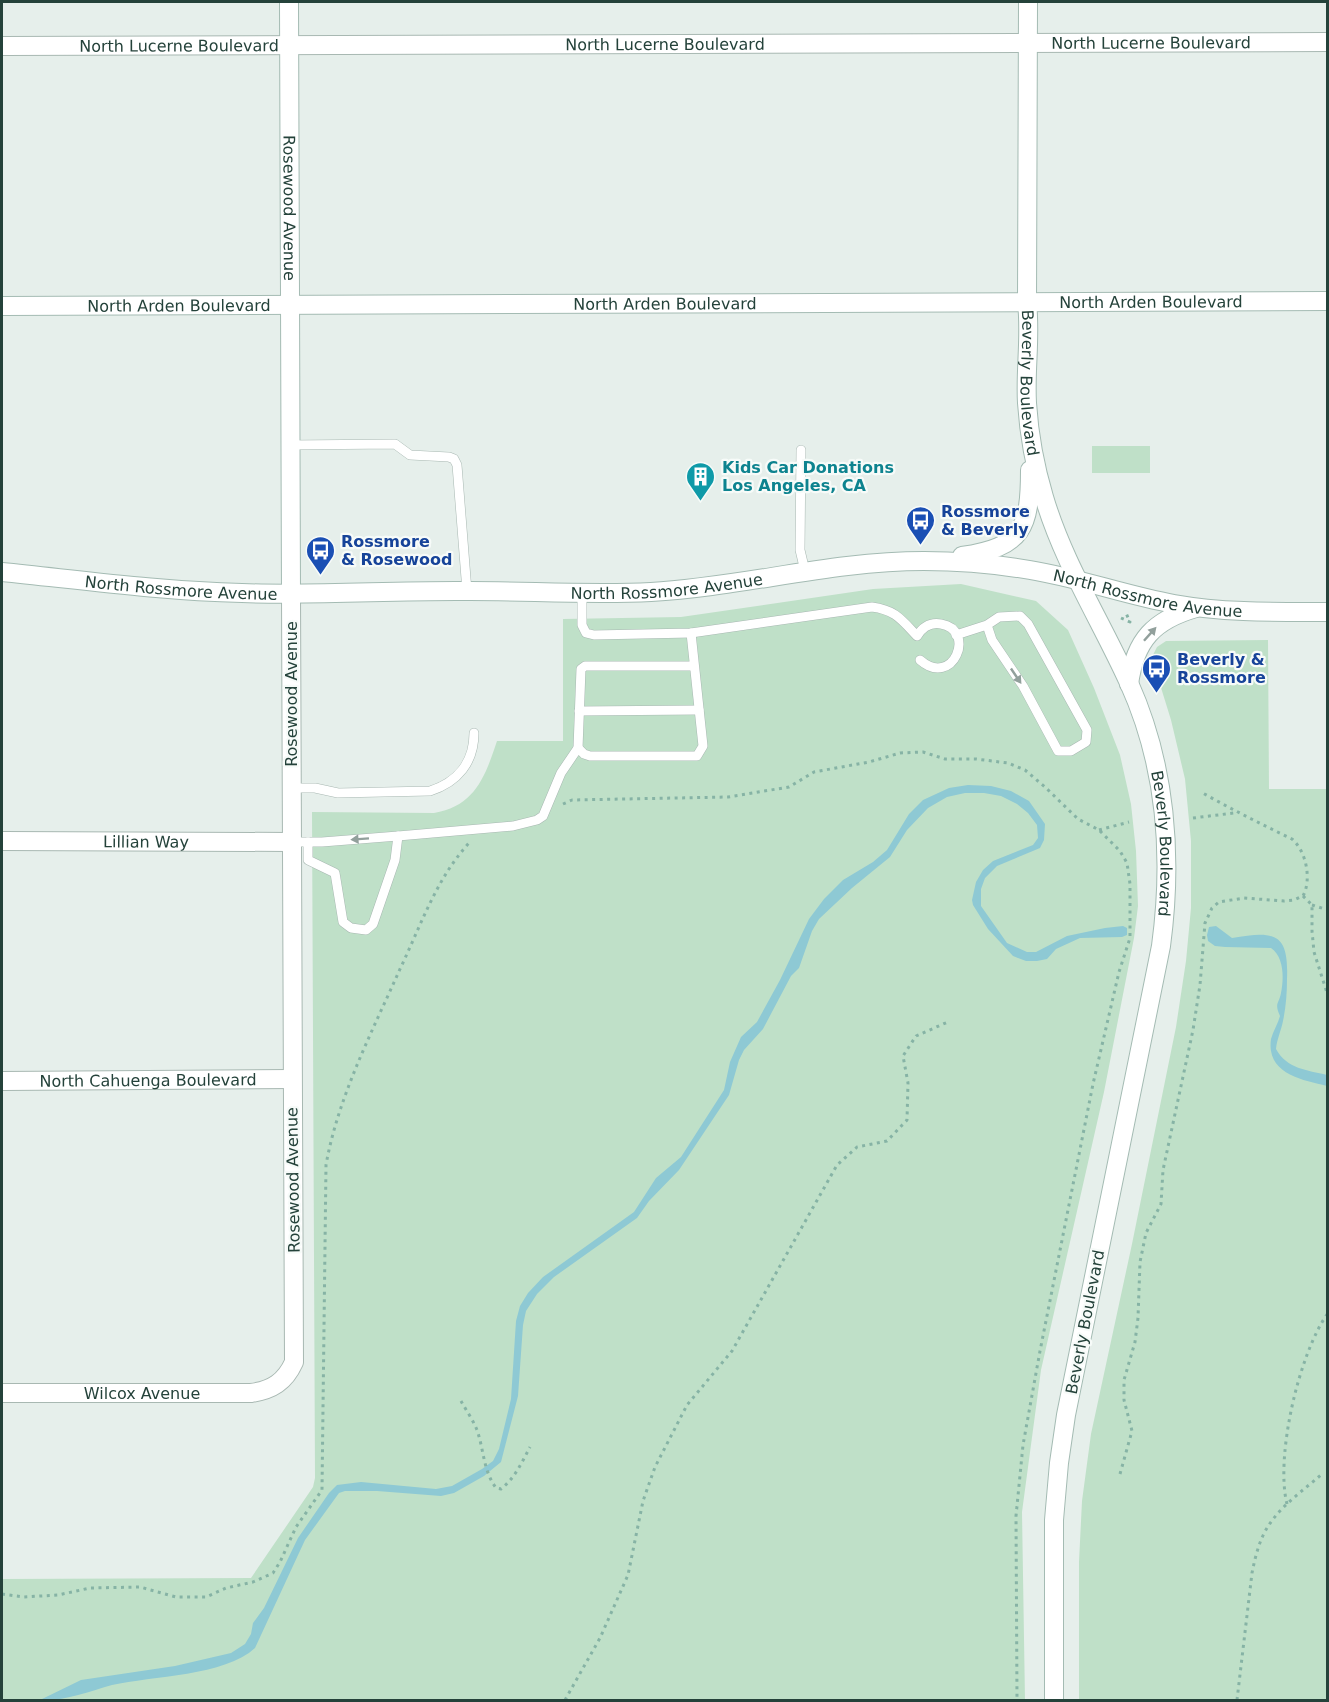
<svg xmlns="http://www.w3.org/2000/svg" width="1329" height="1702" viewBox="0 0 1329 1702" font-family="'DejaVu Sans',sans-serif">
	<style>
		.green { fill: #bfe0c8 }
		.water { fill: #8ec9d4 }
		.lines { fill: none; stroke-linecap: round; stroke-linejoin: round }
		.lane-casing { stroke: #a8b8b2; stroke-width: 10 }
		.street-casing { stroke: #a8b8b2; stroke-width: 20 }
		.secondary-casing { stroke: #a4bbb3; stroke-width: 20 }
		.path { stroke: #86b3a5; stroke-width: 3; stroke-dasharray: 3 4.5; stroke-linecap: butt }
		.lane { stroke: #fff; stroke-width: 9 }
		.street { stroke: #fff; stroke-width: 18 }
		.secondary { stroke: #fff; stroke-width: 18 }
		.oneway { fill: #92a09c }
		.labels { text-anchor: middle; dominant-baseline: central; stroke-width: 4.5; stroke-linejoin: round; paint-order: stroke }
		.street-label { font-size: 16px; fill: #24423a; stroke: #f7fbf9 }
		.culture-label { font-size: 16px; font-weight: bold; fill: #0d838f; stroke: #f7fbf9; text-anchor: start }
		.transit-label { font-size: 16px; font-weight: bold; fill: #164399; stroke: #f7fbf9; text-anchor: start }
	</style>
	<rect width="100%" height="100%" fill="#e6efeb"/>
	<g class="green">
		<rect x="1092" y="446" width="58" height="27"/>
		<path d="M 961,584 L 1036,601 L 1068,630 L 1094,688 L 1120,755 L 1131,804 L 1136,851 L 1138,906 L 1134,938 L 1104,1092 L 1041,1370 L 1022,1512 L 1025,1700 L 2,1700 L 2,1579 L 251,1578 L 313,1487 L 315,1478 L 312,812 L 434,813 C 475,806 485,777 497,741 L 563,741 L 563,619 L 681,617 L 873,589 Z"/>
		<polygon points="1268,640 1269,789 1327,789 1327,1700 1079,1700 1079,1562 1082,1501 1091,1434 1132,1244 1176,1027 1186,961 1191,908 1191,841 1185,779 1171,720 1154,665 1153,655 1157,647 1166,641"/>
	</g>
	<g class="water">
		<path d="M 968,785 L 991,786 L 1011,791 L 1029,801 L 1045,824 L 1044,840 L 1040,848 L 997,866 L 985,878 L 981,889 L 981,906 L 1007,943 L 1027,952 L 1036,952 L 1067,936 L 1105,928 L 1123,926 L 1127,928 L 1127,935 L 1122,937 L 1080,938 L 1056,949 L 1047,959 L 1037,961 L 1026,961 L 1013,956 L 988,929 L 973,905 L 972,900 L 976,882 L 983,870 L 993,861 L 1033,845 L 1038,838 L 1037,825 L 1028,813 L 1017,804 L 1001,796 L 984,793 L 965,793 L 947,797 L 928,808 L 907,830 L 890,857 L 852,888 L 819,919 L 812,931 L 799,968 L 791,976 L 763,1029 L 744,1050 L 739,1060 L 729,1095 L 679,1170 L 649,1201 L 637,1218 L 554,1277 L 537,1294 L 526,1311 L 523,1325 L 518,1396 L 501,1462 L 484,1476 L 454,1493 L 441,1496 L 377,1491 L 345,1491 L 339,1493 L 305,1540 L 255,1648 C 225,1676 152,1676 112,1685 C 87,1692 66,1701 40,1700 L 81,1680 L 175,1666 L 231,1653 L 245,1644 L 251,1634 L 253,1623 L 264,1608 L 298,1538 L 329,1493 L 337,1485 L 361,1482 L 436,1489 L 452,1486 L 482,1469 L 493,1461 L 499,1449 L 511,1399 L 516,1321 L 520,1306 L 528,1293 L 543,1277 L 634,1212 L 656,1178 L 681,1157 L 724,1090 L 730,1062 L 741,1037 L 757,1022 L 780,980 L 809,919 L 824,899 L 843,880 L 873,862 L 887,850 L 909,814 L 923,800 L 949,788 Z"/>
		<path d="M 1216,926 L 1232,938 C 1274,931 1289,932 1287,979 C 1287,993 1286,1007 1283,1021 C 1281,1031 1277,1039 1276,1049 C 1287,1069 1307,1070 1327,1075 L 1327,1086 C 1302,1080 1266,1074 1271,1039 C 1273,1031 1278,1024 1280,1016 C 1274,1003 1279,1004 1281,993 C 1284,978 1284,957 1271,948 L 1225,947 L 1215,946 L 1208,941 L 1207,935 L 1209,927 Z"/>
	</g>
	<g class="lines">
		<defs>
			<g id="lane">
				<polyline points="290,445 395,444 410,455 449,457 454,459 457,465 467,591"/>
				<polyline points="801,450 800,550 805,571"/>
				<path d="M 582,592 L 582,625 L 586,633 L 594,635 L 691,633 L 872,607 C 895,610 901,619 917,636 C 922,628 930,622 941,624 C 977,630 953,689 920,660"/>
				<polyline points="956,635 987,625 999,617 1020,616 1028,624 1087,730 1086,742 1071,751 1058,751 1023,686 992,640 987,625"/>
				<polyline points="579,711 699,710"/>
				<polyline points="578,748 584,754 590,756 697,756 703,746 691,633"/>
				<path d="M 291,788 L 315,788 L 338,793 L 430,791 C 458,782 474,762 474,733"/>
				<polyline points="291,842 322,842 398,836 513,826 537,820 543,816 561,773 578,748 581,669 585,666 693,666"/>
				<polyline points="308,842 308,860 335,873 343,922 351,928 366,930 373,924 395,860 398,836"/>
			</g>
			<g id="street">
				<path id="s1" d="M 2,46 L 1328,42"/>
				<path id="s2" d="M 2,841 L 291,842"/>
				<path id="s3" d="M 2,1081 L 292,1079"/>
				<path id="s4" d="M 2,1393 L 251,1393 C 272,1390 285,1382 294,1362 L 291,594"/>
			</g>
			<g id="secondary">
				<path id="s5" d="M 289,2 L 291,594"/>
				<path id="s6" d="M 1028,2 L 1027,303 C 1031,336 1025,369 1027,403 C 1029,434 1035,467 1044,497 C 1063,562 1101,621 1129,683 C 1166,765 1173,857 1161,946 L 1066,1415 L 1059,1463 L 1054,1520 L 1054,1700"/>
				<path id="s7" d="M 2,306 L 1328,301"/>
				<path d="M 962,556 C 1023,547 1030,528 1030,470"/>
				<path id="s8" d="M 2,572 C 81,580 161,591 242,593 C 318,596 394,590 470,591 C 530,591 591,595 651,592 C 742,587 831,561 924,561 C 959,561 995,564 1030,570 C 1079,578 1125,595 1174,604 C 1225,613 1276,612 1328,612"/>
				<path d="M 1129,684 C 1135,640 1154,620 1196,608"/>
			</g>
		</defs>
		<use href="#lane" class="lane-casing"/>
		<use href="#street" class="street-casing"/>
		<use href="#secondary" class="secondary-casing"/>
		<g class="path">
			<polyline points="1121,618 1130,622 1126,613"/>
			<polyline points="563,804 572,800 728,797 789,787 814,772 869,762 900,753 923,752 945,759 976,759 1008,763 1025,770 1045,787 1078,819 1099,830 1120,851 1127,863 1130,884 1130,938 1119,972 1093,1084 1040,1351 1023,1445 1016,1516 1017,1700"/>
			<polyline points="1193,818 1234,813"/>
			<polyline points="1099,830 1129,822"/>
			<polyline points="1303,896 1312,905 1312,931 1314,952 1328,996"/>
			<polyline points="1312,905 1328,910"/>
			<path d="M 461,1401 C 466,1410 473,1420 477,1430 C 484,1450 483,1470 496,1488 L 501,1489 C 515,1478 522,1462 530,1447"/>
			<path d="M 1120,1474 L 1132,1431 L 1124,1400 L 1124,1380 L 1135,1342 L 1138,1318 L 1140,1262 L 1146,1233 L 1161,1204 L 1163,1170 L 1193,1030 L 1200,985 L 1205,923 L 1212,908 L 1219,902 L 1244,898 L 1284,901 L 1294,900 L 1303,896 C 1312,879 1306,851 1292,839 C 1261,824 1231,809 1201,792"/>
			<path d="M 1287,1504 C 1275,1457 1299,1353 1328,1313"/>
			<path d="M 2,1594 L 24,1597 L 58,1595 L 90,1588 L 140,1587 L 176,1597 L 206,1597 L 226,1588 L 253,1582 L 273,1573 L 280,1562 L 296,1527 L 322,1490 L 326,1165 C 338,1097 372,1032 400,969 C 421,925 437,877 470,842"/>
			<polyline points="565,1700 600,1638 628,1575 643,1501 655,1467 687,1405 732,1351 837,1165 857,1147 887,1141 907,1120 908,1083 903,1056 916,1036 950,1021"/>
			<path d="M 1237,1700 L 1252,1573 C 1255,1558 1259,1541 1267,1528 C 1280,1506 1304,1490 1322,1474"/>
			<polyline points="1326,1700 1328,1700"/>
		</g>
		<use href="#lane" class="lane"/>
		<use href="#street" class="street"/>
		<use href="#secondary" class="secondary"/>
	</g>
	<defs><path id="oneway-solid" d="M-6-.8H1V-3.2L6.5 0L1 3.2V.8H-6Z" transform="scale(1.5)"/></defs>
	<g class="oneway">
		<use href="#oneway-solid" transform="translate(1150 634) rotate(-48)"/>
		<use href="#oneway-solid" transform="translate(1016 676) rotate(56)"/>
		<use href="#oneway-solid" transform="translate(360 839) rotate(176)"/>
	</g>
	<defs>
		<symbol id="building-pin" viewBox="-11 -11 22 30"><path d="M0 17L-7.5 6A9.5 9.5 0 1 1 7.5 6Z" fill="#0f9aa8" stroke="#f7fbf9"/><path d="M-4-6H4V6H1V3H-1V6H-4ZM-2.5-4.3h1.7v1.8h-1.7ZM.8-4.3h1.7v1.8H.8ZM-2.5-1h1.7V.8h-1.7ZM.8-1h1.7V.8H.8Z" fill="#fff"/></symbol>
		<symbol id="bus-pin" viewBox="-11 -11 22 30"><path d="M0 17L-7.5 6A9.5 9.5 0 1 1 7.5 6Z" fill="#1a4fb4" stroke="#f7fbf9"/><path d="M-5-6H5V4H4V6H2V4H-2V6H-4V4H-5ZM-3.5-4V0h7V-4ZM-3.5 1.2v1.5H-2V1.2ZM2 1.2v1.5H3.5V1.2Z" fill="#fff"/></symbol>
	</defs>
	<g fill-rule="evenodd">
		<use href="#building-pin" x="684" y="460" width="33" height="45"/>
		<use href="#bus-pin" x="904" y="504" width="33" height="45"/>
		<use href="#bus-pin" x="304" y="534" width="33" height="45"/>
		<use href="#bus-pin" x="1140" y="652" width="33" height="45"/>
	</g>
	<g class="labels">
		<g class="street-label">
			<text stroke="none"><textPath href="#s1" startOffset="1149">North Lucerne Boulevard</textPath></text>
			<text stroke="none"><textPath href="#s1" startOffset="663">North Lucerne Boulevard</textPath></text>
			<text stroke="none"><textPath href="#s1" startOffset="177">North Lucerne Boulevard</textPath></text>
			<text stroke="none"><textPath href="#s5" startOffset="206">Rosewood Avenue</textPath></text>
			<text stroke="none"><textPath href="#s7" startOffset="1149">North Arden Boulevard</textPath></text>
			<text stroke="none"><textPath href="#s7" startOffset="663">North Arden Boulevard</textPath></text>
			<text stroke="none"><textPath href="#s7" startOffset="177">North Arden Boulevard</textPath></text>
			<text stroke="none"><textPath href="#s6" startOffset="381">Beverly Boulevard</textPath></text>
			<text stroke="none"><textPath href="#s8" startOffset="666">North Rossmore Avenue</textPath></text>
			<text stroke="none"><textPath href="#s8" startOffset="180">North Rossmore Avenue</textPath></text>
			<text stroke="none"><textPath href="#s8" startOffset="1152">North Rossmore Avenue</textPath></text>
			<text transform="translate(291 694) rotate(-90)">Rosewood Avenue</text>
			<text stroke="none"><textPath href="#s2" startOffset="144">Lillian Way</textPath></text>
			<text stroke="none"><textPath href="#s6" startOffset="867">Beverly Boulevard</textPath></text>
			<text stroke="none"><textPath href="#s3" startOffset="146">North Cahuenga Boulevard</textPath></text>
			<text transform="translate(293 1180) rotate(-91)">Rosewood Avenue</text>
			<text transform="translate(1085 1322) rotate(-79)">Beverly Boulevard</text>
			<text stroke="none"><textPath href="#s4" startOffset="140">Wilcox Avenue</textPath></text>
		</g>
		<g class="culture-label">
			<text x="722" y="467">Kids Car Donations<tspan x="722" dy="18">Los Angeles, CA</tspan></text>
		</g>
		<g class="transit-label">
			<text x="941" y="511">Rossmore<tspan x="941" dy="18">&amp; Beverly</tspan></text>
			<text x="341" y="541">Rossmore<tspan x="341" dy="18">&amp; Rosewood</tspan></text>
			<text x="1177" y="659">Beverly &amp;<tspan x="1177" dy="18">Rossmore</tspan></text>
		</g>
	</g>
	<rect width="1329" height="1702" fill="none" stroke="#24423a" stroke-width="6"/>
</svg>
